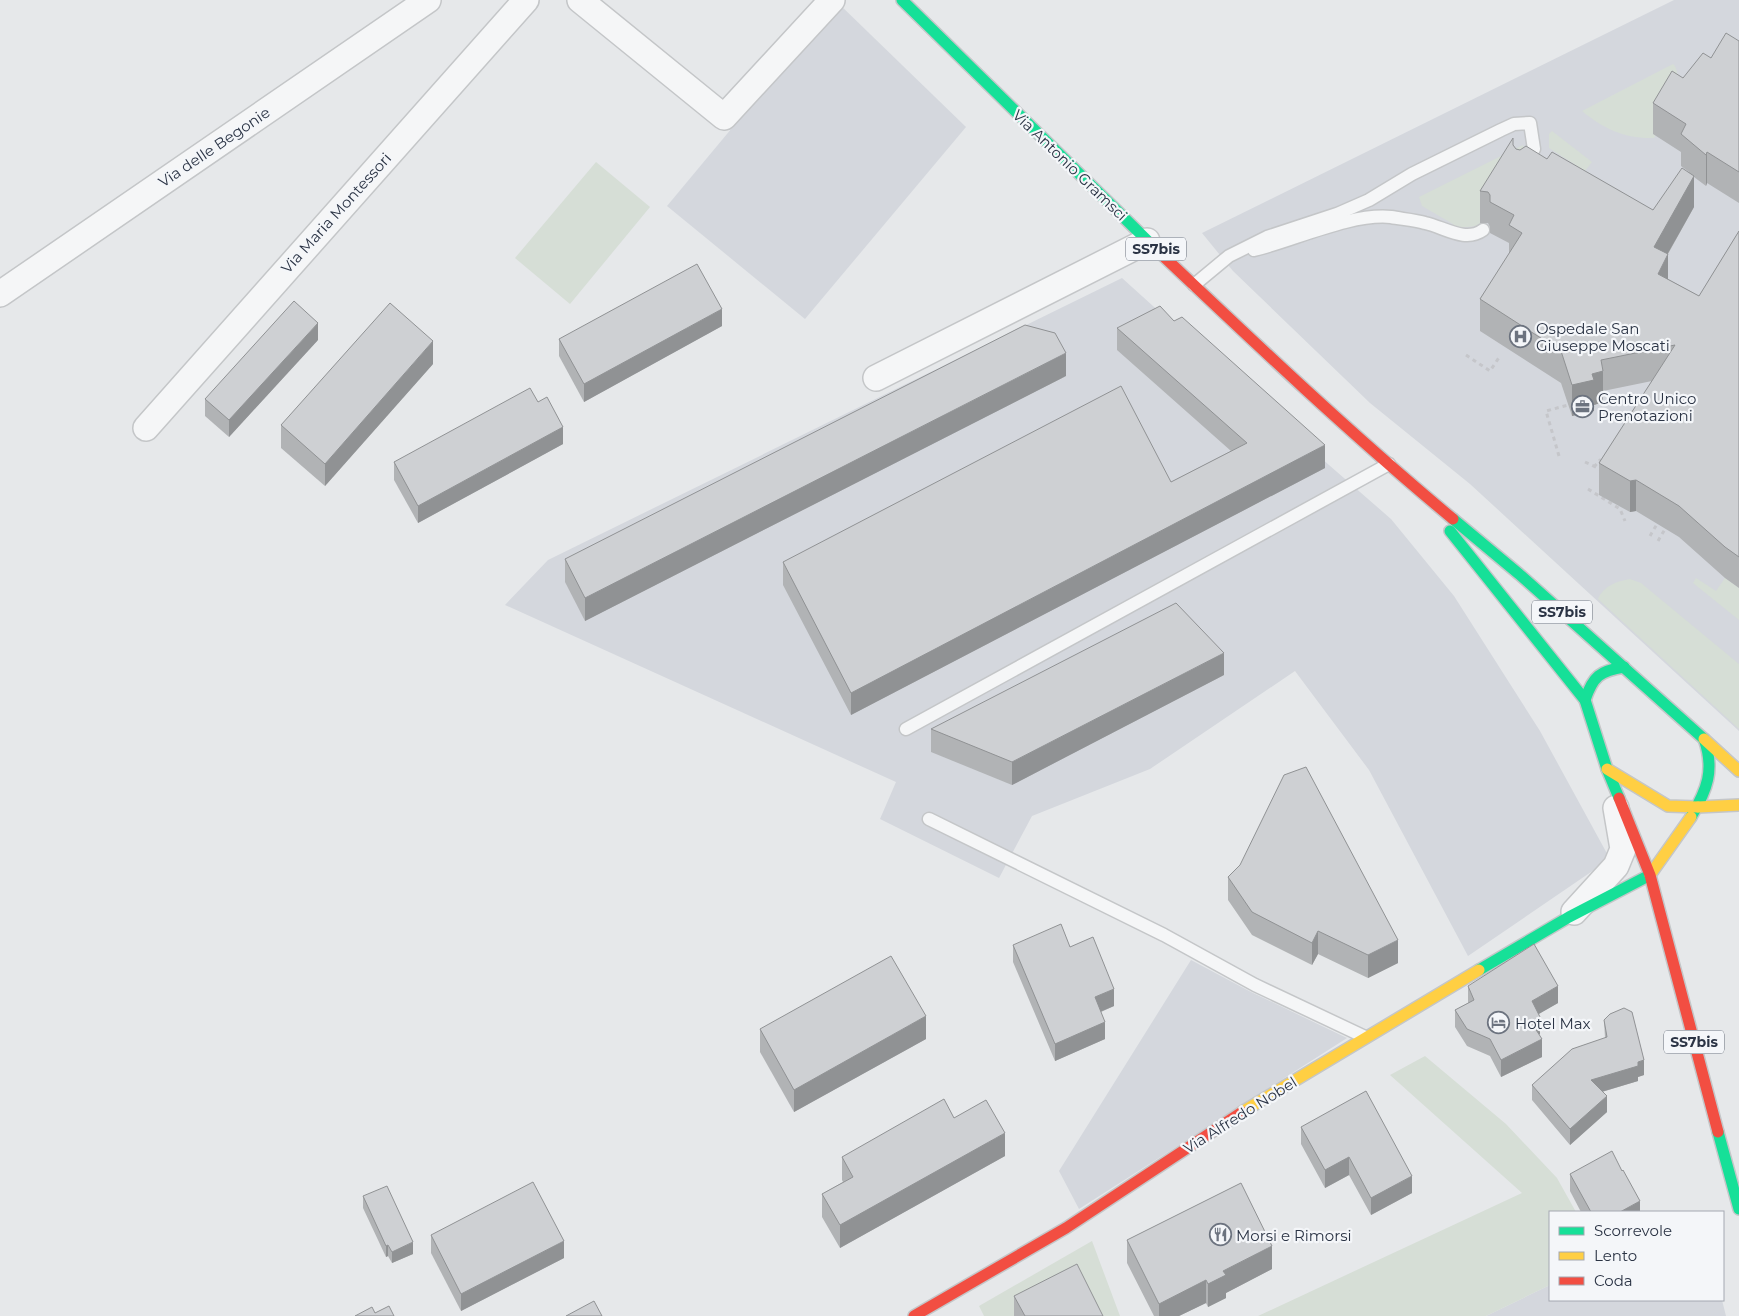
<svg xmlns="http://www.w3.org/2000/svg" width="1739" height="1316" viewBox="0 0 1739 1316" font-family="Montserrat,sans-serif">
	<style>
		.built { fill: #d4d7dd }
		.green { fill: #d6ded6 }
		.lines { fill: none; stroke-linecap: round; stroke-linejoin: round }
		.lane-casing { stroke: #c4c6c8; stroke-width: 15 }
		.street-casing { stroke: #c4c6c8; stroke-width: 28 }
		.fast-casing { stroke: #c4c6c8; stroke-width: 14 }
		.slow-casing { stroke: #c4c6c8; stroke-width: 14 }
		.jam-casing { stroke: #c4c6c8; stroke-width: 14 }
		.path { stroke: #c5c6ca; stroke-width: 3; stroke-dasharray: 4 4; stroke-linecap: butt }
		.lane { stroke: #f5f6f7; stroke-width: 12 }
		.street { stroke: #f5f6f7; stroke-width: 25 }
		.fast { stroke: #16e098; stroke-width: 11 }
		.slow { stroke: #ffcf43; stroke-width: 11 }
		.jam { stroke: #f24e42; stroke-width: 11 }
		.wall { fill: #b1b3b5 }
		.shaded-wall { fill: #909294 }
		.building { fill: #ced0d3; stroke: #909294 }
		.labels { text-anchor: middle; dominant-baseline: central; stroke-width: 4.5; stroke-linejoin: round; paint-order: stroke }
		.shield { fill: #f4f6f9; stroke: #676e7b; stroke-width: 1 }
		.shield-label { font-size: 14px; font-weight: bold; fill: #2b3445 }
		.street-label { font-size: 15px; fill: #2b3445; stroke: #f4f6f9 }
		.poi-label { font-size: 15px; fill: #2b3445; stroke: #f4f6f9; text-anchor: start }
	</style>
	<rect width="100%" height="100%" fill="#e6e8ea"/>
	<g class="built">
		<polygon points="1674,0 1739,0 1739,731 1470,484 1370,403 1233,271 1202,233"/>
		<polygon points="837,2 966,127 805,319 667,206"/>
		<polygon points="1122,278 1329,465 1391,519 1454,596 1540,731 1610,859 1468,956 1369,770 1295,671 1150,769 1032,816 999,878 880,819 896,782 505,605 548,560"/>
		<polygon points="1191,960 1251,992 1347,1038 1079,1209 1059,1171"/>
		<polygon points="1550,1285 1550,1300 1722,1300 1726,1316 1486,1316"/>
	</g>
	<g class="green">
		<path d="M 1673,64 C 1680,70 1680,96 1676,105 C 1672,116 1661,127 1654,138 C 1625,139 1604,129 1582,111 Z"/>
		<polygon points="1552,131 1592,162 1585,171 1549,148 1549,134"/>
		<polygon points="1523,145 1525,153 1478,226 1454,228 1453,224 1422,206 1419,197"/>
		<polygon points="596,162 650,207 570,304 515,258"/>
		<polygon points="1696,578 1716,591 1725,578 1739,588 1739,620 1693,583"/>
		<path d="M 1630,579 L 1641,583 L 1739,664 L 1739,729 L 1598,599 C 1603,586 1617,581 1630,579 Z"/>
		<polygon points="1425,1056 1506,1124 1557,1178 1576,1212 1550,1212 1550,1285 1486,1316 1258,1316 1522,1193 1390,1075"/>
		<polygon points="1092,1241 1120,1316 984,1316 979,1306"/>
	</g>
	<g class="lines">
		<defs>
			<g id="lane">
				<path d="M 1254,250 C 1295,240 1351,213 1391,217 C 1402,219 1415,220 1425,223 C 1444,227 1465,243 1483,230"/>
				<polyline points="1194,285 1229,256 1267,237 1337,214 1369,200 1412,174 1501,130 1514,124 1530,123 1534,149 1525,164"/>
				<polyline points="906,729 1389,464"/>
				<polyline points="929,819 1164,935 1255,985 1365,1037"/>
			</g>
			<g id="street">
				<polyline points="580,0 724,117 832,0"/>
				<polyline points="0,294 428,0"/>
				<polyline points="876,378 1147,241"/>
				<polyline points="146,428 526,0"/>
				<polyline points="1574,912 1616,866 1623,849 1616,808"/>
			</g>
			<g id="fast">
				<polyline points="902,0 1160,253"/>
				<path d="M 1453,519 L 1519,574 L 1704,739 C 1715,770 1707,790 1691,817"/>
				<polyline points="1450,531 1585,700 1607,769 1619,798"/>
				<path d="M 1585,700 C 1593,676 1600,671 1624,667"/>
				<polyline points="1479,970 1569,917 1650,875"/>
				<polyline points="1718,1132 1739,1209"/>
			</g>
			<g id="slow">
				<polyline points="1704,739 1739,771"/>
				<polyline points="1607,769 1668,806 1698,807"/>
				<polyline points="1698,807 1739,805"/>
				<polyline points="1650,875 1691,817"/>
				<polyline points="1242,1112 1479,970"/>
			</g>
			<g id="jam">
				<path d="M 1160,253 C 1256,344 1352,435 1453,519"/>
				<polyline points="1619,798 1650,875 1718,1132"/>
				<polyline points="914,1316 1066,1228 1242,1112"/>
			</g>
		</defs>
		<use href="#lane" class="lane-casing"/>
		<use href="#street" class="street-casing"/>
		<use href="#fast" class="fast-casing"/>
		<use href="#slow" class="slow-casing"/>
		<use href="#jam" class="jam-casing"/>
		<g class="path">
			<polyline points="1466,355 1490,371 1500,356"/>
			<polyline points="1559,456 1546,411 1568,405"/>
			<polyline points="1585,462 1602,470"/>
			<polyline points="1594,467 1600,460 1605,463"/>
			<polyline points="1588,489 1620,509 1625,521"/>
			<polyline points="1650,536 1657,524"/>
			<polyline points="1658,541 1665,529"/>
		</g>
		<use href="#lane" class="lane"/>
		<use href="#street" class="street"/>
		<use href="#fast" class="fast"/>
		<use href="#slow" class="slow"/>
		<use href="#jam" class="jam"/>
	</g>
	<g class="wall">
		<polygon points="1739,41 1739,203 1707,183 1706,186 1694,177 1694,207 1668,254 1668,279 1699,296 1739,231 1739,588 1725,578 1679,537 1636,511 1630,512 1599,495 1599,463 1652,381 1603,391 1603,402 1594,405 1594,411 1572,416 1561,383 1480,331 1480,299 1509,254 1509,243 1490,233 1490,227 1488,223 1480,223 1480,191 1513,145 1516,149 1547,159 1653,210 1689,172 1681,166 1681,152 1653,134 1653,103 1683,78 1711,58"/>
		<polygon points="722,326 584,402 559,356 559,339"/>
		<polygon points="1117,328 1325,468 851,715 783,585 783,562 1171,482 1231,451 1117,350"/>
		<polygon points="318,340 229,437 205,416 205,399"/>
		<polygon points="433,364 325,486 281,448 281,425"/>
		<polygon points="1066,376 585,621 565,582 565,559"/>
		<polygon points="538,402 563,444 418,523 394,480 394,462"/>
		<polygon points="1224,675 1012,785 931,752 931,729"/>
		<polygon points="1228,877 1398,963 1368,978 1318,954 1312,965 1252,935 1228,900"/>
		<polygon points="1013,945 1070,947 1114,1006 1101,1012 1105,1039 1055,1061 1013,962"/>
		<polygon points="1468,986 1558,1003 1538,1014 1539,1035 1542,1057 1501,1077 1490,1056 1467,1046 1455,1027 1455,1010 1468,1003"/>
		<polygon points="1610,1014 1644,1075 1638,1077 1638,1081 1602,1092 1607,1112 1570,1145 1532,1100 1532,1085 1605,1038 1604,1020"/>
		<polygon points="760,1029 926,1039 794,1112 760,1052"/>
		<polygon points="954,1118 1005,1156 840,1248 822,1217 822,1194 843,1182 842,1180 842,1157"/>
		<polygon points="1301,1127 1412,1193 1371,1215 1349,1175 1325,1188 1301,1144"/>
		<polygon points="1570,1174 1640,1212 1581,1212 1570,1191"/>
		<polygon points="363,1196 413,1254 392,1263 388,1256 386,1257 363,1208"/>
		<polygon points="431,1235 564,1258 461,1311 431,1253"/>
		<polygon points="1127,1240 1272,1269 1226,1293 1226,1298 1208,1307 1206,1303 1179,1316 1154,1316 1127,1263"/>
		<polygon points="1014,1296 1103,1316 1014,1316"/>
	</g>
	<g class="shaded-wall">
		<polygon points="1707,152 1707,183 1706,186 1706,155"/>
		<polygon points="1694,176 1694,207 1654,278 1654,247"/>
		<polygon points="1668,254 1668,286 1658,274"/>
		<polygon points="722,309 722,326 584,402 584,384"/>
		<polygon points="318,323 318,340 229,437 229,420"/>
		<polygon points="433,341 433,364 325,486 325,464"/>
		<polygon points="1066,353 1066,376 585,621 585,598"/>
		<polygon points="1603,371 1603,402 1594,405 1594,411 1572,416 1572,385 1592,374"/>
		<polygon points="563,427 563,444 418,523 418,506"/>
		<polygon points="1325,445 1325,468 851,715 851,693"/>
		<polygon points="1636,480 1636,511 1630,512 1630,481"/>
		<polygon points="1224,653 1224,675 1012,785 1012,762"/>
		<polygon points="1318,931 1318,954 1312,965 1312,943"/>
		<polygon points="1398,940 1398,963 1368,978 1368,955"/>
		<polygon points="1558,986 1558,1003 1532,1018 1532,1001"/>
		<polygon points="1114,989 1114,1006 1095,1014 1095,997"/>
		<polygon points="926,1016 926,1039 794,1112 794,1090"/>
		<polygon points="1540,1017 1540,1034 1531,1040 1531,1022"/>
		<polygon points="1105,1022 1105,1039 1055,1061 1055,1044"/>
		<polygon points="1542,1039 1542,1057 1501,1077 1501,1060"/>
		<polygon points="1644,1060 1644,1075 1638,1077 1638,1062"/>
		<polygon points="1638,1066 1638,1081 1591,1095 1591,1080"/>
		<polygon points="1607,1096 1607,1112 1570,1145 1570,1129"/>
		<polygon points="1005,1133 1005,1156 840,1248 840,1225"/>
		<polygon points="1349,1157 1349,1175 1325,1188 1325,1170"/>
		<polygon points="1412,1176 1412,1193 1371,1215 1371,1198"/>
		<polygon points="1640,1201 1640,1212 1620,1212"/>
		<polygon points="564,1241 564,1258 461,1311 461,1294"/>
		<polygon points="413,1242 413,1254 392,1263 392,1252"/>
		<polygon points="388,1245 388,1256 386,1257 386,1246"/>
		<polygon points="1272,1246 1272,1269 1226,1293 1226,1298 1208,1307 1208,1284 1223,1271"/>
		<polygon points="1206,1280 1206,1303 1179,1316 1159,1316 1159,1304"/>
	</g>
	<g class="building">
		<polygon points="1726,33 1739,41 1739,172 1707,152 1706,155 1681,134 1686,124 1653,103 1672,71 1683,78 1703,53 1711,58"/>
		<polygon points="1513,138 1513,145 1516,149 1520,150 1526,146 1547,159 1552,152 1653,210 1682,168 1694,176 1654,247 1668,254 1658,274 1699,296 1739,231 1739,557 1725,547 1679,506 1636,480 1630,481 1599,463 1675,345 1601,360 1603,371 1592,374 1594,380 1572,385 1561,351 1480,299 1522,233 1509,225 1514,215 1490,202 1490,195 1488,192 1480,191"/>
		<polygon points="697,264 722,309 584,384 559,339"/>
		<polygon points="294,301 318,323 229,420 205,399"/>
		<polygon points="390,303 433,341 325,464 281,425"/>
		<polygon points="1160,306 1174,321 1182,317 1325,445 851,693 783,562 1121,386 1171,482 1247,443 1117,328"/>
		<polygon points="1025,325 1055,333 1066,353 585,598 565,559"/>
		<polygon points="530,388 538,402 547,397 563,427 418,506 394,462"/>
		<polygon points="1176,603 1224,653 1012,762 931,729"/>
		<polygon points="1306,767 1398,940 1368,955 1318,931 1312,943 1252,912 1228,877 1240,865 1284,775"/>
		<polygon points="1061,924 1070,947 1093,937 1114,989 1095,997 1105,1022 1055,1044 1013,945"/>
		<polygon points="1534,944 1558,986 1532,1001 1540,1017 1531,1022 1542,1039 1501,1060 1490,1039 1467,1029 1455,1010 1474,1000 1468,986"/>
		<polygon points="891,956 926,1016 794,1090 760,1029"/>
		<polygon points="1624,1008 1632,1012 1644,1060 1638,1062 1638,1066 1591,1080 1607,1096 1570,1129 1532,1085 1572,1049 1607,1037 1604,1020 1610,1014"/>
		<polygon points="1366,1091 1412,1176 1371,1198 1349,1157 1325,1170 1301,1127"/>
		<polygon points="944,1099 954,1118 986,1100 1005,1133 840,1225 822,1194 853,1177 842,1157"/>
		<polygon points="1612,1151 1622,1171 1623,1170 1640,1201 1620,1212 1591,1212 1570,1174"/>
		<polygon points="533,1182 564,1241 461,1294 431,1235"/>
		<polygon points="1241,1183 1272,1246 1223,1271 1226,1275 1208,1284 1206,1280 1159,1304 1127,1240"/>
		<polygon points="387,1186 413,1242 392,1252 388,1245 386,1246 363,1196"/>
		<polygon points="1077,1264 1103,1316 1025,1316 1014,1296"/>
		<polygon points="594,1301 602,1316 566,1316"/>
		<polygon points="389,1306 394,1316 355,1316 372,1307 375,1313"/>
	</g>
	<defs>
		<symbol id="hospital-ring" viewBox="-11 -11 22 22"><circle r="9.5" fill="#f4f6f9" stroke="#6c737f" stroke-width="1.5"/><path d="M-5-5h3v3.5h4V-5h3V5h-3V1.5h-4V5h-3Z" fill="#6c737f"/></symbol>
		<symbol id="office-ring" viewBox="-11 -11 22 22"><circle r="9.5" fill="#f4f6f9" stroke="#6c737f" stroke-width="1.5"/><path d="M-6-3h4V-5.5h4V-3h4V5H-6ZM-1-4.5V-3h2v-1.5ZM-6 0V1H6V0Z" fill="#6c737f"/></symbol>
		<symbol id="hotel-ring" viewBox="-11 -11 22 22"><circle r="9.5" fill="#f4f6f9" stroke="#6c737f" stroke-width="1.5"/><path d="M-6-4.5h1.5V1H6V5H4.5V3h-9V5H-6ZM-4 0a1.8 1.8 0 1 1 3.6 0ZM.5 0V-2.5h3Q6-2.5 6 0Z" fill="#6c737f"/></symbol>
		<symbol id="restaurant-ring" viewBox="-11 -11 22 22"><circle r="9.5" fill="#f4f6f9" stroke="#6c737f" stroke-width="1.5"/><path d="M-5-6h1v4h1v-4h1v4h1v-4h1v5L-1.5 .5V6h-2V.5L-5-1ZM5-6V6H3V1.5H1.5Q1.5-4 5-6Z" fill="#6c737f"/></symbol>
	</defs>
	<g fill-rule="evenodd">
		<use href="#hospital-ring" x="1508" y="324" width="25" height="25"/>
		<use href="#office-ring" x="1570" y="394" width="25" height="25"/>
		<use href="#hotel-ring" x="1486" y="1010" width="25" height="25"/>
		<use href="#restaurant-ring" x="1208" y="1222" width="25" height="25"/>
	</g>
	<g class="labels">
		<g class="shield">
			<rect x="1126" y="237.5" width="60" height="23" rx="4"/>
			<rect x="1532" y="600.5" width="60" height="23" rx="4"/>
			<rect x="1664" y="1030.5" width="60" height="23" rx="4"/>
		</g>
		<g class="shield-label">
			<text x="1156" y="249">SS7bis</text>
			<text x="1562" y="612">SS7bis</text>
			<text x="1694" y="1042">SS7bis</text>
		</g>
		<g class="street-label">
			<text transform="translate(214 147) rotate(-34)">Via delle Begonie</text>
			<text transform="translate(1070 165) rotate(44)">Via Antonio Gramsci</text>
			<text transform="translate(336 213) rotate(-48)">Via Maria Montessori</text>
			<text transform="translate(1240 1115) rotate(-32)">Via Alfredo Nobel</text>
		</g>
		<g class="poi-label">
			<text x="1536" y="328">Ospedale San<tspan x="1536" dy="17">Giuseppe Moscati</tspan></text>
			<text x="1598" y="398">Centro Unico<tspan x="1598" dy="17">Prenotazioni</tspan></text>
			<text x="1515" y="1023">Hotel Max</text>
			<text x="1236" y="1235">Morsi e Rimorsi</text>
		</g>
	</g>
	<rect x="1549" y="1211" width="175" height="90" fill="#f4f6f9" stroke="#a4a8b1"/>
	<rect x="1559" y="1227" width="25" height="8" fill="#16e098" stroke="#a4a8b1"/>
	<text x="1594" y="1236" font-size="15" fill="#2b3445">Scorrevole</text>
	<rect x="1559" y="1252" width="25" height="8" fill="#ffcf43" stroke="#a4a8b1"/>
	<text x="1594" y="1261" font-size="15" fill="#2b3445">Lento</text>
	<rect x="1559" y="1277" width="25" height="8" fill="#f24e42" stroke="#a4a8b1"/>
	<text x="1594" y="1286" font-size="15" fill="#2b3445">Coda</text>
</svg>
